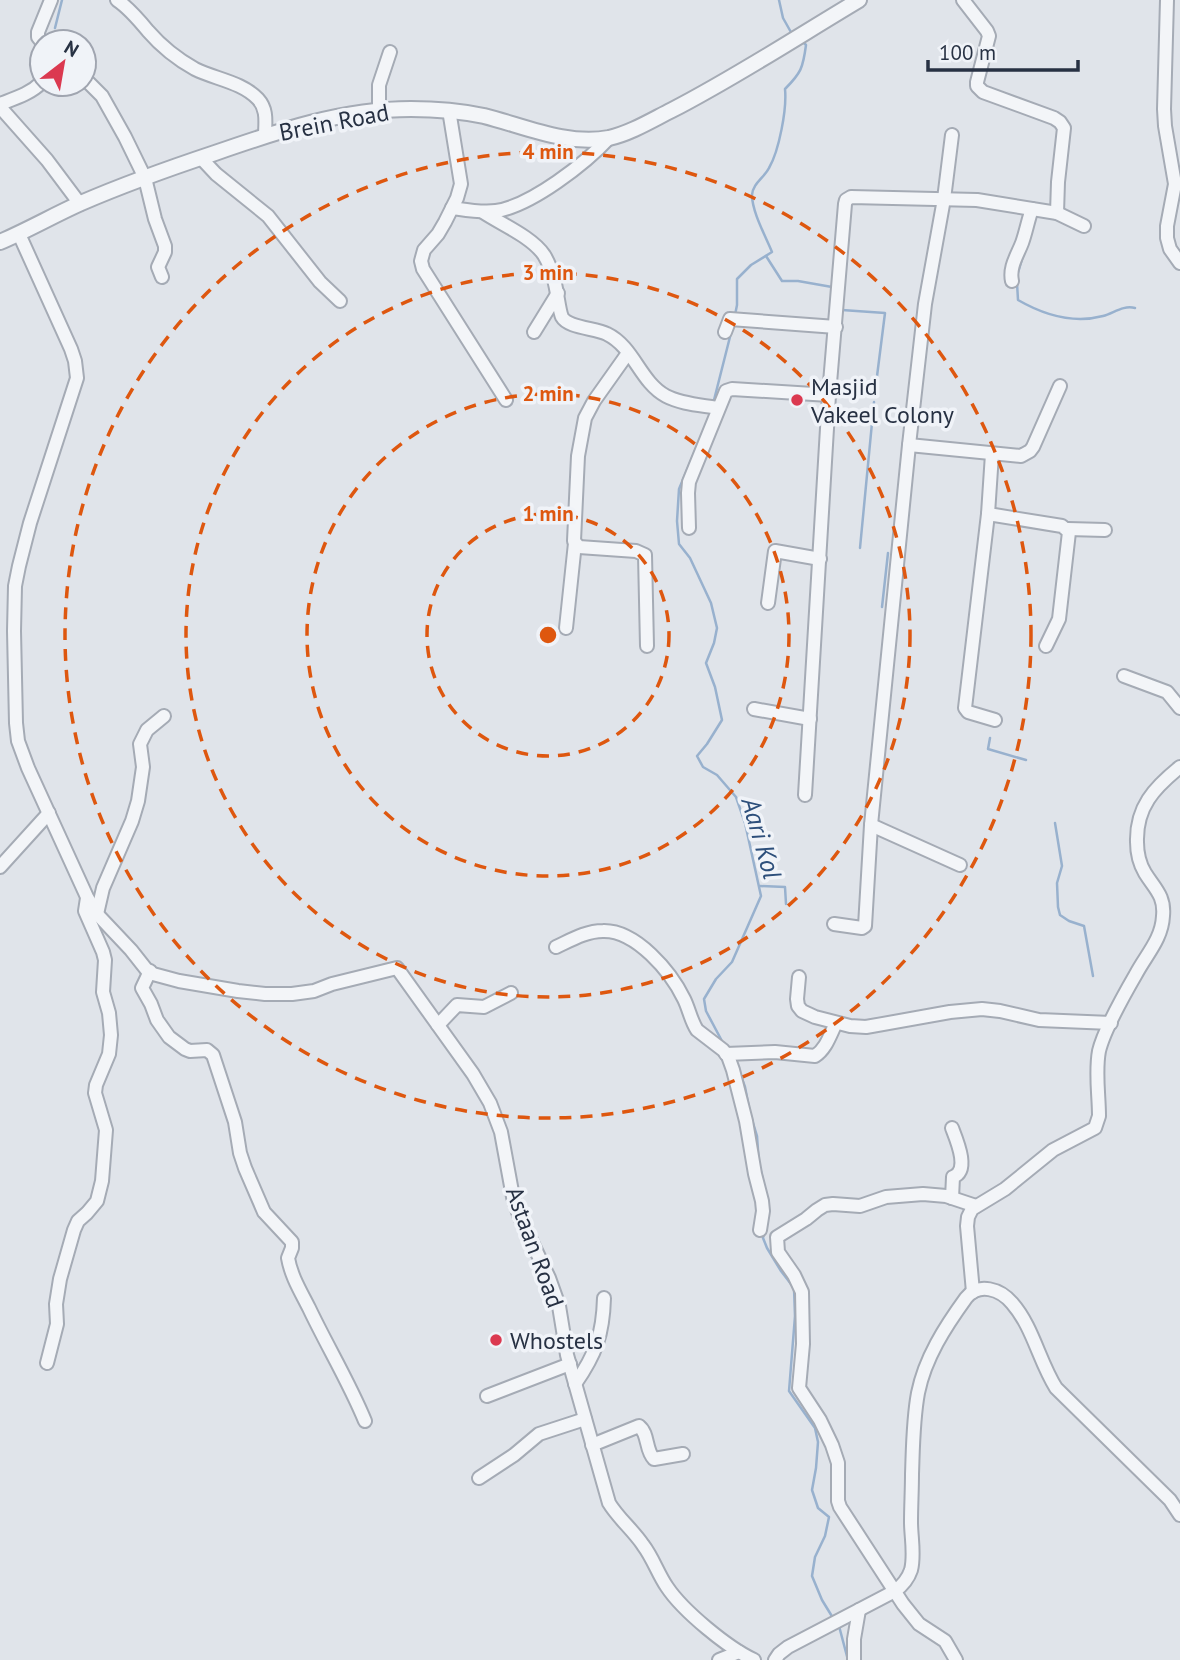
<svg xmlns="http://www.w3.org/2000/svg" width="1180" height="1660" viewBox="0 0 1180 1660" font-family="'PT Sans',sans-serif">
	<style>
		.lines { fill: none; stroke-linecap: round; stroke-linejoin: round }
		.stream { stroke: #98b1ce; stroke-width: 2.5 }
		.minor-casing { stroke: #a5abb5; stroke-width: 16 }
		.tertiary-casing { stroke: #a5abb5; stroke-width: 18 }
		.minor { stroke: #f3f5f8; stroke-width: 12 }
		.tertiary { stroke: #f3f5f8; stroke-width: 14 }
		.ring { fill: none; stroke: #de570f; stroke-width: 3.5; stroke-dasharray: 12 9 }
		.poi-dot { fill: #db3950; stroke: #f0f3f8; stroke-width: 2.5 }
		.labels { text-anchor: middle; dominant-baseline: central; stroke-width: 7; stroke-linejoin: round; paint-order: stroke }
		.street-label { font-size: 24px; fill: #273143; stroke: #f0f3f8 }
		.poi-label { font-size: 24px; fill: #273143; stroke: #f0f3f8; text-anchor: start }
		.water-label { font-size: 26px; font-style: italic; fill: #2d4f7b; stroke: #f0f3f8 }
		.centre { fill: #de570f; stroke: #f0f3f8; stroke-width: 3.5 }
		.ring-label { font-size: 21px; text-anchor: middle; font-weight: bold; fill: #de570f; stroke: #f0f3f8; stroke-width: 7; stroke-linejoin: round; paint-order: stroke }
	</style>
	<rect width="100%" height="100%" fill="#e0e4ea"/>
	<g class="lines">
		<g class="stream">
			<polyline points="779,0 783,18 792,34"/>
			<polyline points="55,28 62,0"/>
			<polyline points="766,256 782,281 798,281 832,287"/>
			<polyline points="1017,276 1023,256"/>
			<path d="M 1017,283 L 1018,300 C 1044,315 1073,324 1103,316 C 1114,313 1123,305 1135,308"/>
			<polyline points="842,310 885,313 875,392"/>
			<path d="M 735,315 L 737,305 L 737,279 L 751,265 L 772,252 C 766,237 752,212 752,195 C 753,183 764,178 769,168 C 779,151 787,109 785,89 C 801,73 803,68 806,45 L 804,43"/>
			<polyline points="713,404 733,325"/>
			<polyline points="697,446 679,489 677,521 679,544 690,558 711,603 717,628 714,643 706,663 715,687 722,720 707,744 697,756 703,767 717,775 736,797 745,823 761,896 732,962 716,979 704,999 706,1011 723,1043"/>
			<polyline points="860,548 874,402"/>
			<polyline points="882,607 888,553"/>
			<polyline points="990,738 988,749 1026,760"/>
			<polyline points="1055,823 1062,866 1057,883 1058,907 1060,915 1069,921 1084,926 1093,976"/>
			<polyline points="760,886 785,887 786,904"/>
			<polyline points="740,1073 745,1087 750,1113 757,1136 759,1165"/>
			<polyline points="761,1171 766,1195"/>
			<polyline points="764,1233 763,1238 767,1248 781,1271 794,1288 795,1316 789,1391 815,1428 818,1442 816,1468 812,1490 818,1508 829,1517 825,1536 815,1557 812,1576 822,1600 833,1618"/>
			<polyline points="839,1626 848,1660"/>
		</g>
		<defs>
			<g id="minor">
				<path d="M 117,0 C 129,8 139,20 148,31 C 161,46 177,59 195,69 C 215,79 242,82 258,99 C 268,110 265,123 265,136"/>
				<polyline points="963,0 987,31 989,36 977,82 977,86 983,92 1054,118 1060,122 1064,128 1058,182 1057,213"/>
				<polyline points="1167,0 1164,109 1165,126 1175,184 1167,226 1167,238 1170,249 1180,263"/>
				<polyline points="42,42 38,37 38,32 51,0"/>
				<polyline points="84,78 102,96 125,137 145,178 155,219 165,246 165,252 158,267 162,277"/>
				<path d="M 0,104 C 16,98 30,94 42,82"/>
				<polyline points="0,107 47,160 80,204"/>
				<polyline points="379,110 379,85 390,52"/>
				<polyline points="449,110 461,184 457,198 445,222 438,234 424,250 421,261 423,269 506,400"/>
				<polyline points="201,158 216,174 268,216 320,282 340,301"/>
				<path d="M 452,208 C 466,210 481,213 496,211 C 531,206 586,163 610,137"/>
				<path d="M 483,212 C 501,224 532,237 544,255 C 549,263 552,272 554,280 C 557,289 559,311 562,317 C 568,328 596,328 607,334 C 634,347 640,382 666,396 C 681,404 701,405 718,408"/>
				<path d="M 19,234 L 71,349 L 75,361 L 77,378 L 30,523 L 19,566 L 15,586 L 14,631 L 16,723 L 18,741 L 28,768 L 87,897 L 97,914 L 131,950 L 146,969 L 153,974 L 179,981 L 238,991 L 265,994 L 292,994 L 314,991 L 332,984 L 397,968 L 473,1074 L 490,1103 L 501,1132 L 513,1197 L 519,1215 L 549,1278 L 559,1306 L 567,1355 L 609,1503 C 618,1518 633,1530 643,1545 C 653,1558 658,1574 667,1587 C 683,1611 728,1648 754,1660"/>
				<path d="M 1012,281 C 1009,267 1017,256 1022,243 C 1026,232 1028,220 1032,209"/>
				<polyline points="534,332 558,293"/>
				<polyline points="725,332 730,319 836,327"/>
				<polyline points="628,353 594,401 585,418 578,456 574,541 579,547 636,551 645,555 647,646"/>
				<polyline points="909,445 1021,456 1030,451 1033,447 1060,386"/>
				<polyline points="992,454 988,514 965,708 968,712 995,720"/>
				<polyline points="988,514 1062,526 1069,532 1059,619 1046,646"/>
				<polyline points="689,528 688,493 689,482 726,391 732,389 829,395"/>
				<polyline points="1068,529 1105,530"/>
				<polyline points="768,603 775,551 820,559"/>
				<polyline points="566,628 575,543"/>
				<polyline points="1124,676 1167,692 1180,708"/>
				<polyline points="754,709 810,719"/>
				<polyline points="805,795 829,395 845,204 846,200 851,197 977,200 1057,213 1084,226"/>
				<polyline points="871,825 960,865"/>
				<polyline points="0,867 49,813"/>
				<polyline points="97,914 103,888 132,821 138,801 143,767 140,744 147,730 164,716"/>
				<polyline points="834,924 862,928 865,926 871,825 909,445 925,304 944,199 952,135"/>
				<path d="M 556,947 C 571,940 586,931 603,931 C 636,930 671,972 684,999 C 689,1009 691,1021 697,1030 L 723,1050 L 728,1056 L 733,1070 L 746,1121 L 755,1174 L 762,1201 L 763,1211 L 760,1230"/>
				<path d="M 150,971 L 142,988 L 151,1004 L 157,1020 L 169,1037 L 185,1049 L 190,1051 L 207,1050 L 213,1055 L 235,1122 L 240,1153 L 245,1168 L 264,1212 L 292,1242 L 292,1248 L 288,1258 C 291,1276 301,1292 309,1308 C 327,1346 349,1382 365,1421"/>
				<polyline points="799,977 797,999 798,1006 802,1011 815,1017 850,1026 866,1027 950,1012 982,1009 1000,1011 1039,1020 1111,1023"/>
				<polyline points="438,1025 457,1005 484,1007 511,993"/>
				<path d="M 726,1054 L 775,1052 L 815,1056 C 826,1049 830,1035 836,1023"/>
				<path d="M 952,1198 L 953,1177 C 970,1171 957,1141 952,1128"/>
				<path d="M 973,1292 L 967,1226 L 968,1217 L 972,1209 L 1005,1189 L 1053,1150 L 1095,1128 L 1099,1116 C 1099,1095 1095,1072 1099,1051 C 1104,1030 1125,993 1136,974 C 1146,955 1162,939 1163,916 C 1165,896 1155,889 1145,873 C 1139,863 1137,854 1137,842 C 1136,807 1154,788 1180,767"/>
				<polyline points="47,1363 57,1324 56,1304 60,1279 74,1230 78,1221 87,1213 97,1201 102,1181 106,1130 95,1093 96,1085 109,1054 111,1035 109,1013 103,992 105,960 103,952 85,911 87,898"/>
				<path d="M 575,1384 C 596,1354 603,1334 604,1298"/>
				<polyline points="487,1396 570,1364"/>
				<path d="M 592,1445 L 639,1426 C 649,1434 645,1450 654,1459 L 683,1454"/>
				<polyline points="479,1478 514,1455 539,1434 585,1419"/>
				<polyline points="719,1660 739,1652"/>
				<path d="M 775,1660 L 779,1654 L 788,1647 L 895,1591 C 903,1585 908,1579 911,1570 C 915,1555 911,1537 911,1522 C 911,1506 912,1490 912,1474 C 913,1447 913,1420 918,1393 C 925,1358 945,1327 966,1298 C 979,1282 1000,1289 1012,1303 C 1033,1327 1039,1361 1056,1388 L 1170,1500 L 1180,1515"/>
				<polyline points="854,1660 854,1639 859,1610"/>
				<polyline points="956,1660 945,1641 919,1624 903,1604 840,1507 838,1501 838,1463 832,1445 820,1420 799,1388 803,1344 802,1292 794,1275 778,1252 777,1237 806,1219 817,1210 825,1205 833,1204 860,1206 886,1197 923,1194 946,1196 976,1206"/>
			</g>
			<path id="tertiary" d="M 0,242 C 28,230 54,215 81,203 C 125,184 170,168 215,153 C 278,131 343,109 411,109 C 436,109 460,111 484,116 C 524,126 567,146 609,138 C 631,133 652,120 672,110 C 736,77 797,37 859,0"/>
		</defs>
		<use href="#minor" class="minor-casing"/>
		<use href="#tertiary" class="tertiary-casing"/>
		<use href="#minor" class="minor"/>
		<use href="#tertiary" class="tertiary"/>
	</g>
	<g class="ring">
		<circle cx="548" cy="635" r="121"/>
		<circle cx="548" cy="635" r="241"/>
		<circle cx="548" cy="635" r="362"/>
		<circle cx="548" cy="635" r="483"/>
	</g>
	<g class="poi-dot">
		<circle cx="797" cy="400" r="7"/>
		<circle cx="496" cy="1340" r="7"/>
	</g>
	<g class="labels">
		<g class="street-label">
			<text transform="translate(334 122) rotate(-11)">Brein Road</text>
			<text transform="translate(535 1247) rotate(70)">Astaan Road</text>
		</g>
		<g class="poi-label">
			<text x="811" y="386">Masjid<tspan x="811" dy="28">Vakeel Colony</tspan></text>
			<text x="510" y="1340">Whostels</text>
		</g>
		<g class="water-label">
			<text transform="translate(762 838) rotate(74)">Aari Kol</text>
		</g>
	</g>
	<circle cx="548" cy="635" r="10" class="centre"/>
	<g class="ring-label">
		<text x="548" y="159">4 min</text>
		<text x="548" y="280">3 min</text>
		<text x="548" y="401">2 min</text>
		<text x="548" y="521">1 min</text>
	</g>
	<g transform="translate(63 63) rotate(31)"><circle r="33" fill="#f0f3f8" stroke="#a0a5b0" stroke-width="2"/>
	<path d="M0-5L12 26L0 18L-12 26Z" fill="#db3950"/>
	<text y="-10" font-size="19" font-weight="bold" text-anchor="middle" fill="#273143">N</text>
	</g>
	<path d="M928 60v10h150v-10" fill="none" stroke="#273143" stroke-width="3.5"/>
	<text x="939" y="60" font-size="21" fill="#273143" stroke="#f0f3f8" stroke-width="5" paint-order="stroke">100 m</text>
</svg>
